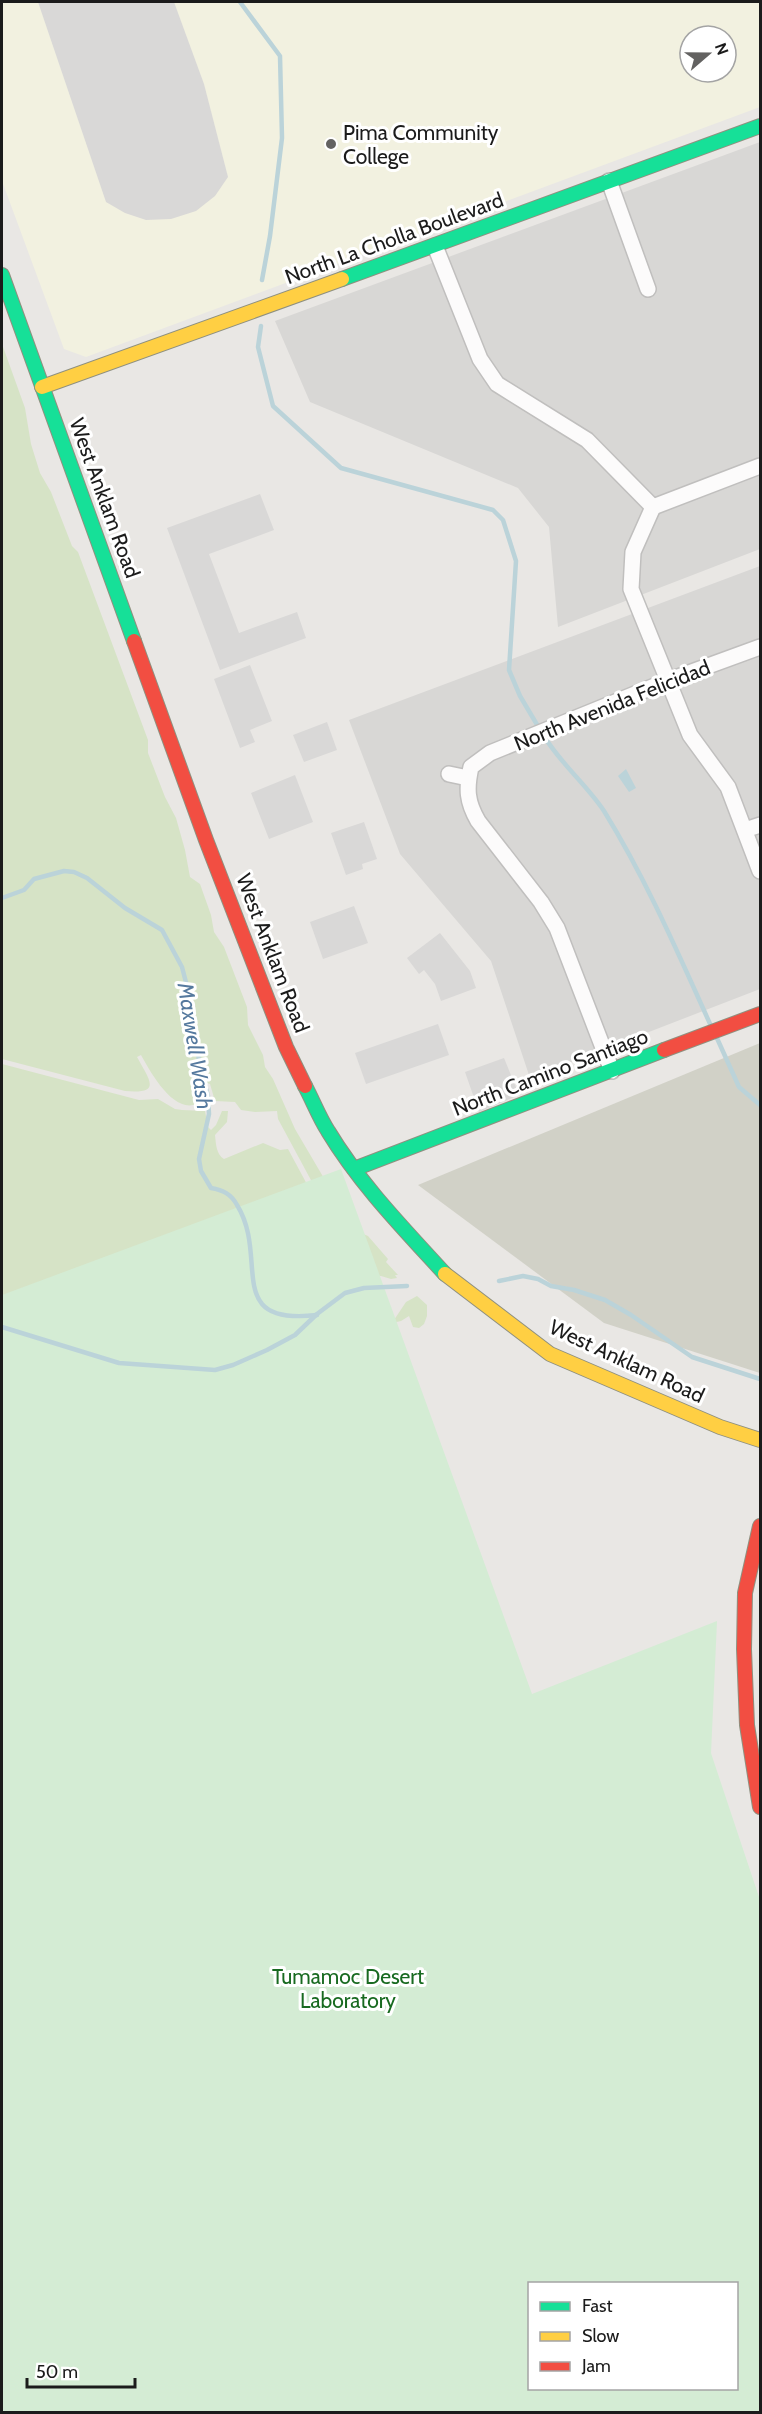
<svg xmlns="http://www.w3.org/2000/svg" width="762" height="2414" viewBox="0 0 762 2414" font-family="Cabin,sans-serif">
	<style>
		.residential { fill: #d8d7d5 }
		.education { fill: #f2f1e0; fill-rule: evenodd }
		.construction { fill: #d1d1c7 }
		.grass { fill: #d6e3c6 }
		.park { fill: #d4ecd4; fill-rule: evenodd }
		.parking { fill: #d9d8d7 }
		.water { fill: #bbd3d9 }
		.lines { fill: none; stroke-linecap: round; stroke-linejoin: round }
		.stream { stroke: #bbd3d9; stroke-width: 4.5 }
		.street-casing { stroke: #c0bfbe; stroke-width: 18 }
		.fast-casing { stroke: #8f907f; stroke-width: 16 }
		.slow-casing { stroke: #8f907f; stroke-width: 16 }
		.jam-casing { stroke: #8f907f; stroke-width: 16 }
		.street { stroke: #fcfbfb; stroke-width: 15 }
		.fast { stroke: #16e098; stroke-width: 14 }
		.slow { stroke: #ffcf43; stroke-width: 14 }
		.jam { stroke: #f24e42; stroke-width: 14 }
		.poi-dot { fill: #636261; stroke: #fff; stroke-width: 2 }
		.labels { text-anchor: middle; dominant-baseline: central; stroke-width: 6; stroke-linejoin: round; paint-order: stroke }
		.poi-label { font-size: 21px; fill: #1b1b1b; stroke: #fff; text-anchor: start }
		.street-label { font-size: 21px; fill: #1b1b1b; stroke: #fff }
		.park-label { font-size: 21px; fill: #186a20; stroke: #fff }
		.water-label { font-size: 22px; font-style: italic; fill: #55799e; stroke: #fff }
	</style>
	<rect width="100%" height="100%" fill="#e9e7e4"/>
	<g class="residential">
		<polygon points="760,142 760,549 558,627 549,527 518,488 310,402 275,321"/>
		<polygon points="760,566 760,989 530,1078 491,961 400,854 349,720"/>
	</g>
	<path class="education" d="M 2,2 L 760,2 L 760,107 L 86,357 L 64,349 L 2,181 ZM 690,36 L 726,36 L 726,72 L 690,72 Z"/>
	<polygon class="construction" points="760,1043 760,1373 604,1323 418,1185"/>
	<g class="grass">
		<path d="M 2,344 L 25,408 L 31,444 L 40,473 L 51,492 L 72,546 L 78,552 L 148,740 L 148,753 L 165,797 L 176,818 L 185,850 L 190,877 L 200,884 L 211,915 L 214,932 L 224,947 L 247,1007 L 248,1025 L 263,1055 L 265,1067 L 273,1079 L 295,1129 L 325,1180 L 319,1195 L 278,1119 L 277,1111 L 255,1112 L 241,1110 L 235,1102 L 215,1101 L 210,1084 L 201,1081 L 200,1084 L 204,1099 C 178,1123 151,1073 141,1055 L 137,1057 C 150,1081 162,1094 125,1091 L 2,1059 Z"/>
		<path d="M 2,1064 L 139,1100 L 158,1099 L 175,1109 L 182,1110 L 205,1111 L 208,1127 L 211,1130 L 216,1125 L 222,1111 L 228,1111 L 227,1122 L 215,1135 C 216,1144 216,1154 224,1159 L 263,1143 L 280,1150 L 288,1149 L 309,1188 L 361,1233 L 368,1236 L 388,1259 L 386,1262 L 398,1275 L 395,1275 L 397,1278 L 391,1279 L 381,1276 L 2,1316 Z"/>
		<polygon points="417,1296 427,1305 427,1316 424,1324 419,1328 413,1327 409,1316 401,1321 392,1323 406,1302"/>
	</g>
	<path class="park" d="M 341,1169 L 532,1694 L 717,1621 L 711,1753 L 760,1900 L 760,2412 L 2,2412 L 2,1295 ZM 530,2284 L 736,2284 L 736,2388 L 530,2388 Z"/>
	<g class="parking">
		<polygon points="38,2 174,2 204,84 228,177 215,196 196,211 171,219 146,220 125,213 106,202"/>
		<polygon points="260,494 274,530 209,554 239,633 297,612 306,638 220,670 167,528"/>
		<polygon points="250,665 272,721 250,730 255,742 240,748 214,679"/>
		<polygon points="327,722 337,750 304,762 293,735"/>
		<polygon points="295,775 313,822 269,839 251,793"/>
		<polygon points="364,822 377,859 362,864 363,869 346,875 331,833"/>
		<polygon points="354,906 368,943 323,959 310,922"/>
		<polygon points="440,933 470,971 476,988 441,1001 435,984 424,970 419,974 407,958"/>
		<polygon points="438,1024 449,1055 366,1084 355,1053"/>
		<polygon points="504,1058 519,1095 479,1112 465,1072"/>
	</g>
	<polygon class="water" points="626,769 636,788 629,792 618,776"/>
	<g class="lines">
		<g class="stream">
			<polyline points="240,2 280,56 282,138 270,236 262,280"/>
			<polyline points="261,326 258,347 273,406 341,468 493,510 503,520 516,561 509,670 520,696 539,728"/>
			<path d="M 544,736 C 560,763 586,784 604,811 C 646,879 678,953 711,1026"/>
			<path d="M 2,898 L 24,890 L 34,879 L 64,871 L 74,872 L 87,878 L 125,908 L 162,930 L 182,967 L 189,994 L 200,1067 L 208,1096 L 209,1114 L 199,1159 L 201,1171 L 211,1188 C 223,1190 231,1194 237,1205 C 270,1258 222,1326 317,1315"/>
			<polyline points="716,1036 739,1087 760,1105"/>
			<polyline points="499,1281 523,1276 538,1279 551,1286 574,1290 605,1300 631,1315 692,1357 760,1379"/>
			<polyline points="2,1327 119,1363 215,1370 233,1365 267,1350 295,1335 317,1314 345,1293 364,1288 407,1286"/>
		</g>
		<defs>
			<g id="street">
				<polyline points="609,181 648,289"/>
				<polyline points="435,246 480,359 497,384 587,440 653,507 633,552 631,589 690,735 728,787 760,871"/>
				<polyline points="653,507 760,466"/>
				<polyline points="449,774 468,778"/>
				<polyline points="745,830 760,825"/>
				<path d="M 612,1071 L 557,928 L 541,902 L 478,821 C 467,802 466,789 471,767 L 490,753 L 667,681 L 760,647"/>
			</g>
			<g id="fast">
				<polyline points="2,275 134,641"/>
				<polyline points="342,279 760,126"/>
				<path d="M 305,1086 C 313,1101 319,1117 328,1131 C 360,1184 403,1228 445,1274"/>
				<polyline points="354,1169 664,1050"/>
			</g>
			<g id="slow">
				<polyline points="42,387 342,279"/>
				<polyline points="445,1274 550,1354 720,1427 760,1440"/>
			</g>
			<g id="jam">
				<polyline points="134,641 206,840 286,1047 305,1086"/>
				<polyline points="664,1050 760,1014"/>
				<polyline points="760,1526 745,1593 744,1649 747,1725 760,1807"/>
			</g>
		</defs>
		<use href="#street" class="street-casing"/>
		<use href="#fast" class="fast-casing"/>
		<use href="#slow" class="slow-casing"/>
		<use href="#jam" class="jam-casing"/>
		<use href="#street" class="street"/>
		<use href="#fast" class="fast"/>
		<use href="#slow" class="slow"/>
		<use href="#jam" class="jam"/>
	</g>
	<circle class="poi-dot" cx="331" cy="144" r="6"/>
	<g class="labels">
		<g class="poi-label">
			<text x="343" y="132">Pima Community<tspan x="343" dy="24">College</tspan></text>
		</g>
		<g class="street-label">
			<text transform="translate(394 238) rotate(-20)">North La Cholla Boulevard</text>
			<text transform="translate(105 498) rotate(70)">West Anklam Road</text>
			<text transform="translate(612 705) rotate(-22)">North Avenida Felicidad</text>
			<text transform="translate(273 953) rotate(69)">West Anklam Road</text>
			<text transform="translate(550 1072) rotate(-21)">North Camino Santiago</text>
			<text transform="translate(627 1361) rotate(25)">West Anklam Road</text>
		</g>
		<g class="park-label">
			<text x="348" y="1976">Tumamoc Desert<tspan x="348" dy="24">Laboratory</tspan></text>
		</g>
		<g class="water-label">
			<text transform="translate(195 1046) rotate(81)">Maxwell Wash</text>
		</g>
	</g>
	<rect width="762" height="2414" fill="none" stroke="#1b1b1b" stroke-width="6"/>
	<rect x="528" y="2282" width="210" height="108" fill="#ffffff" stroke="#a4a4a4" stroke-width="1.5"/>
	<rect x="540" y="2302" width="30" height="9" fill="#16e098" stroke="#a4a4a4" stroke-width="1.5"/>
	<text x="582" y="2312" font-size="18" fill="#1b1b1b">Fast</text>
	<rect x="540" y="2332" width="30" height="9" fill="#ffcf43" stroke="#a4a4a4" stroke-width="1.5"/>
	<text x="582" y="2342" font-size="18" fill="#1b1b1b">Slow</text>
	<rect x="540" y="2362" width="30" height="9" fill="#f24e42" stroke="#a4a4a4" stroke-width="1.5"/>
	<text x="582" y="2372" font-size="18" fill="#1b1b1b">Jam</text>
	<g transform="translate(708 54) rotate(70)"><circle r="28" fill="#ffffff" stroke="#a4a4a4" stroke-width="1.5"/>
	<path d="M0-4.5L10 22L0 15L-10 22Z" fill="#636261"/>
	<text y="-9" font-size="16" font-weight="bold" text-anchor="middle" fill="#1b1b1b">N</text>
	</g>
	<path d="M27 2378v9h108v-9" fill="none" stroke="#1b1b1b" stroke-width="3"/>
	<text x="36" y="2378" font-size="18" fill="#1b1b1b" stroke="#ffffff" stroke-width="4.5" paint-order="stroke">50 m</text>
</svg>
